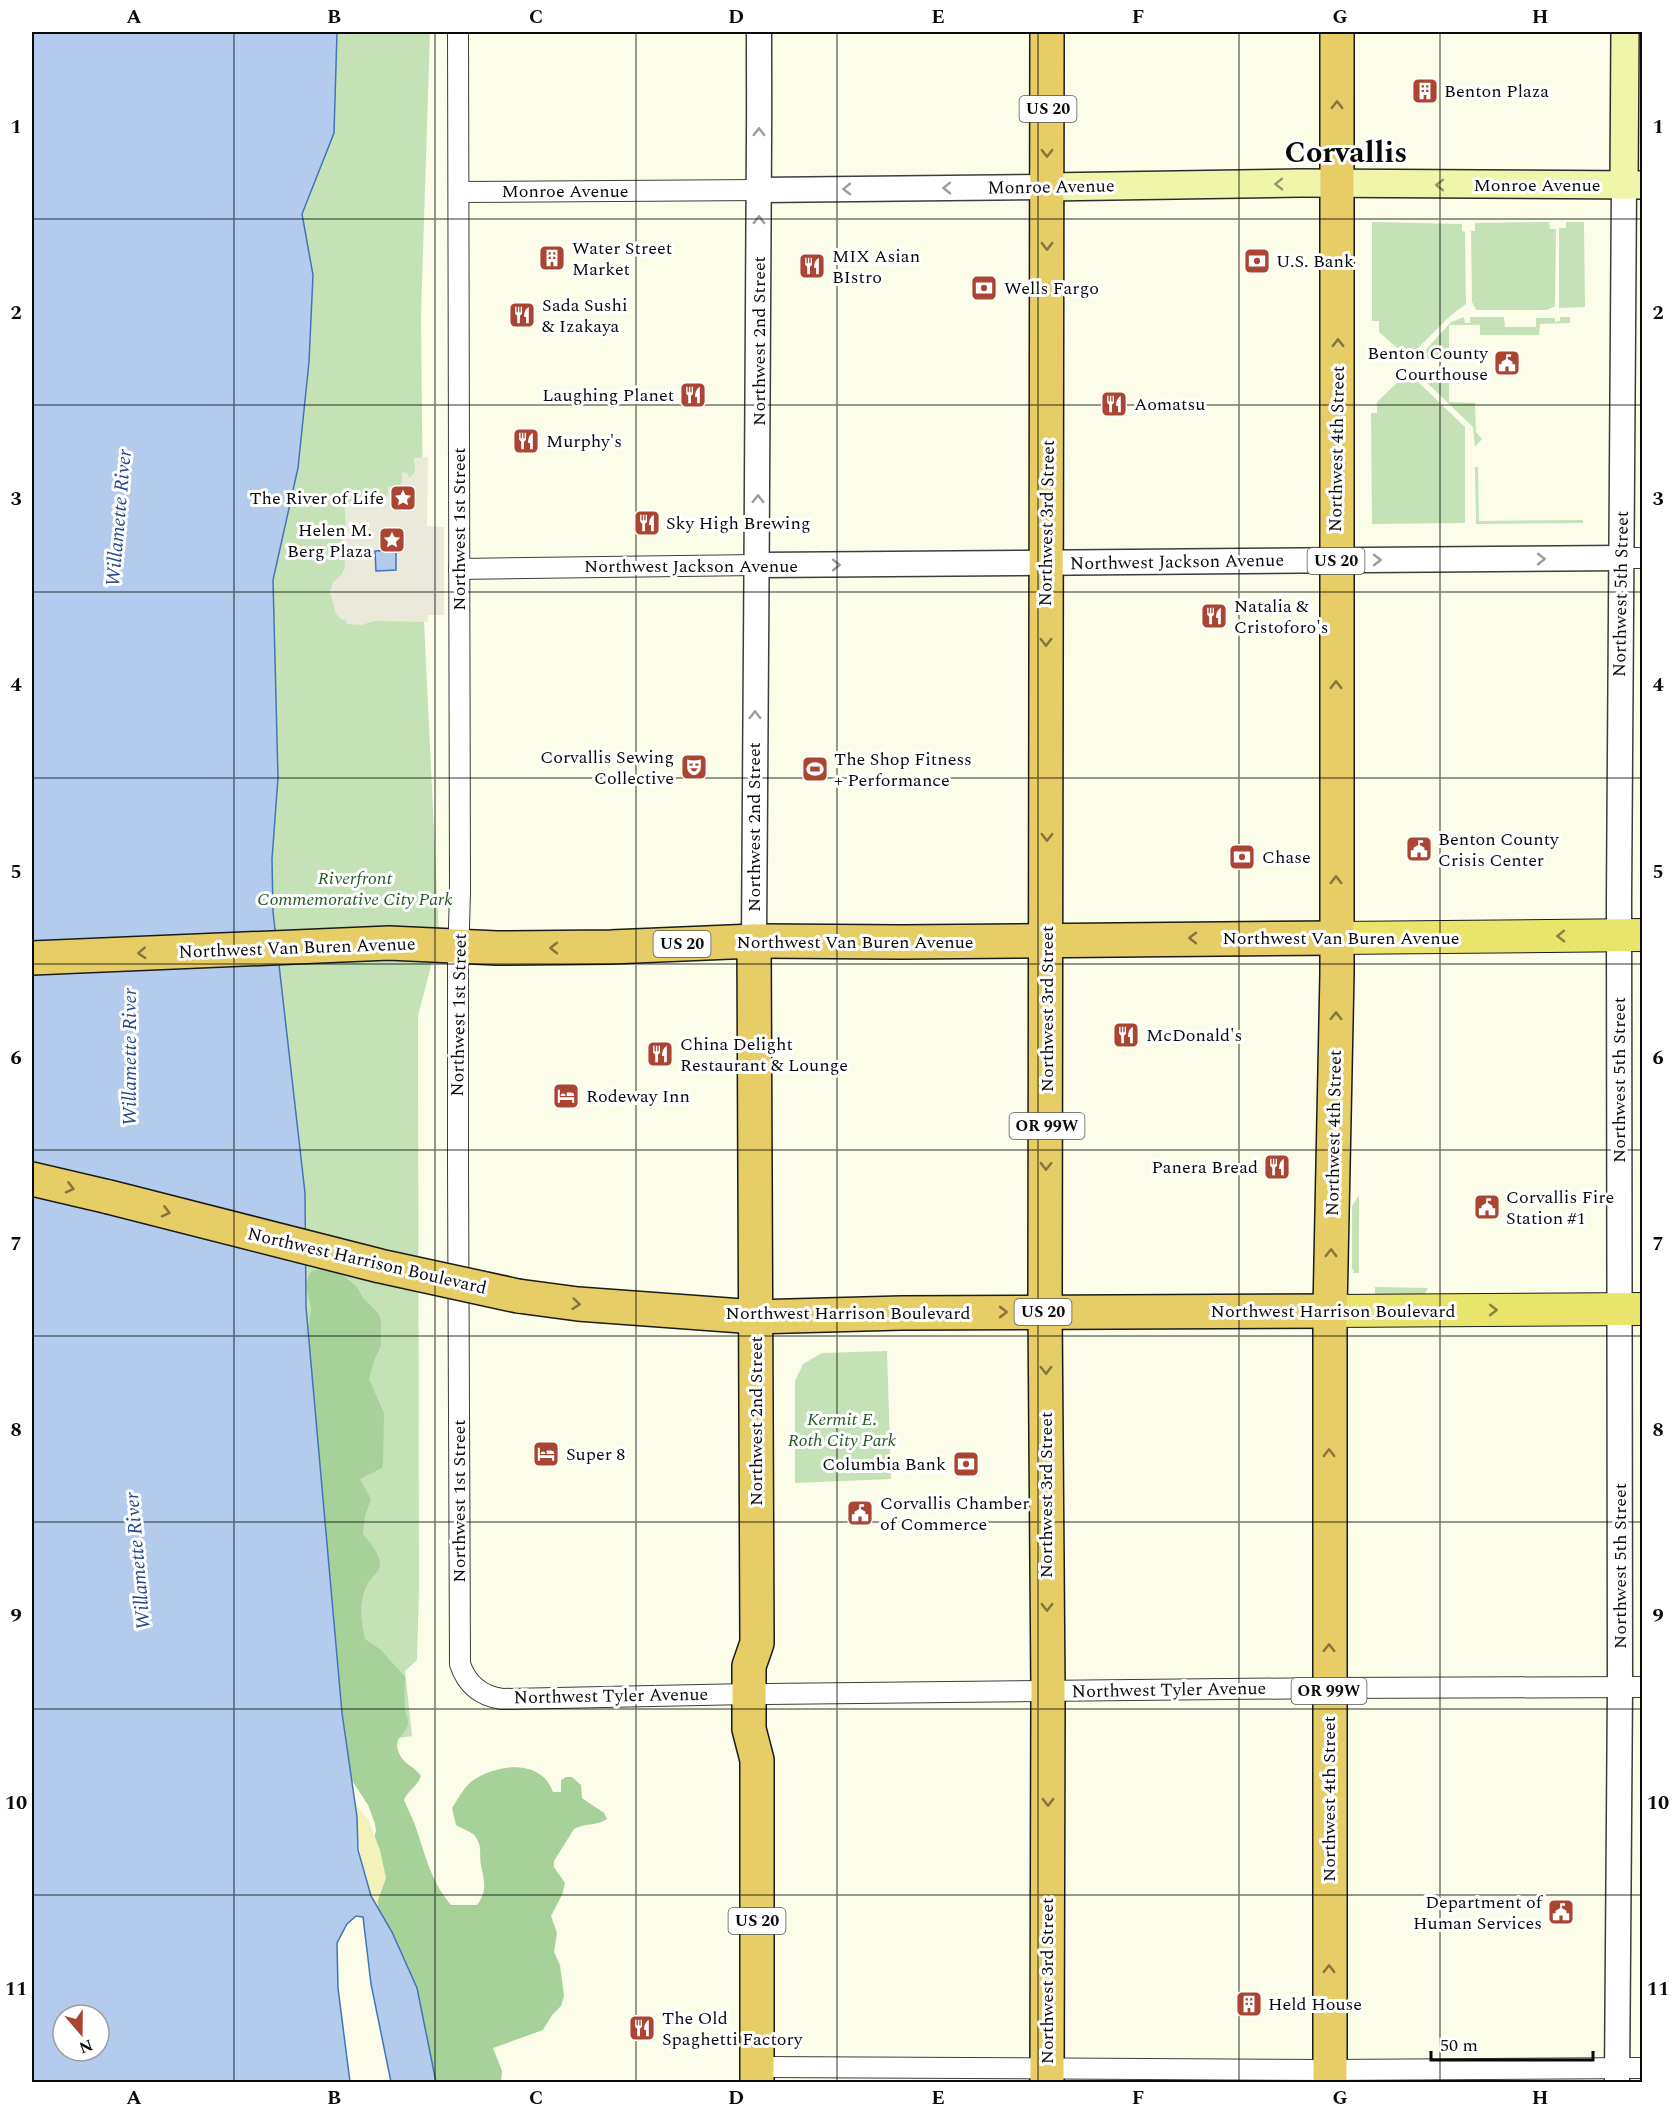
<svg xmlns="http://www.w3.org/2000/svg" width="1674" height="2114" viewBox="0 0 1674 2114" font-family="Spectral,serif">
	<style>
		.green { fill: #c5e2b7 }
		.forest { fill: #a6d198 }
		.sand { fill: #f3f2ba }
		.plaza { fill: #eae9da }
		.water { fill: #b3ccee; stroke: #4273bd; stroke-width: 1.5; fill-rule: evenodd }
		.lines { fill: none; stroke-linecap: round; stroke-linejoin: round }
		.minor-casing { stroke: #3d3d3d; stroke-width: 22 }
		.tertiary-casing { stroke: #3d3d3d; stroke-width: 27 }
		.secondary-casing { stroke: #2c2c2c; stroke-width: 30 }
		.primary-casing { stroke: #1b1b1b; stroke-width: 34 }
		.trunk-casing { stroke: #1b1b1b; stroke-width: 36 }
		.minor { stroke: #fff; stroke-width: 20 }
		.tertiary { stroke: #fff; stroke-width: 24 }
		.secondary { stroke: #eff6aa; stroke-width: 27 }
		.primary { stroke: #e9e46c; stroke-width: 32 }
		.trunk { stroke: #e6cd66; stroke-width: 33 }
		.trunk-bridge-casing { stroke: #1b1b1b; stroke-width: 36; stroke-linecap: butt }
		.trunk-bridge { stroke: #e6cd66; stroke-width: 33 }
		.oneway { stroke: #83753d }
		.oneway2 { stroke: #9d9d9d }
		.oneway3 { stroke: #93986a }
		.oneway4 { stroke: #858240 }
		.grid { fill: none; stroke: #0a0a0a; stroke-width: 1.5; stroke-opacity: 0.55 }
		.labels { text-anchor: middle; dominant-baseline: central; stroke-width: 6; stroke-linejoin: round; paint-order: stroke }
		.shield { fill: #fff; stroke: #545454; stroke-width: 1.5 }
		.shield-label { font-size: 16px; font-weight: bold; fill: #0a0a0a }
		.poi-label { font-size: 18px; fill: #0a0a0a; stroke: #fff; text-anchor: start }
		.street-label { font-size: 18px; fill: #0a0a0a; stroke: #fff }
		.park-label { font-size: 18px; font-style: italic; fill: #235922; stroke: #fff }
		.water-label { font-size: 20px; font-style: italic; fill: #22498c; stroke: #fff }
		.town-label { font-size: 30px; font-weight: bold; fill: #0a0a0a; stroke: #fff }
		.neatline { fill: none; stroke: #0a0a0a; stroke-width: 2 }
		.grid-label { font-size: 20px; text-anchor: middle; font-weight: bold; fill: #0a0a0a }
	</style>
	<rect width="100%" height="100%" fill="#fcfde9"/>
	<g class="green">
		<polygon points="337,32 430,32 421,315 424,621 439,935 418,1016 419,1590 417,1660 405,1671 412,1736 348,1746 342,1713 306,1307 305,1193 273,912 272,859 278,778 273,580 298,468 309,362 313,275 302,214 334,133"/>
		<polygon points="1372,222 1462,224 1462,231 1465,232 1466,304 1451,315 1412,354 1402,352 1379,332 1379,321 1372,321"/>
		<polygon points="1549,222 1550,229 1556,229 1555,306 1547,310 1476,310 1472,302 1471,231 1475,231 1475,223"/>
		<polygon points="1566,222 1584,222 1585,307 1559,308 1559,228 1566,228"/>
		<polygon points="1464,317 1465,323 1470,323 1470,317 1504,317 1505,327 1536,327 1536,318 1555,318 1555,322 1560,321 1560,317 1570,317 1570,323 1540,324 1539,335 1480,335 1480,325 1449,325 1449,349 1439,350 1439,359 1419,359 1420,356 1451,322"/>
		<polygon points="1420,372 1438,372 1439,377 1449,377 1449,402 1475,403 1476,432 1482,439 1475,447 1473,427 1420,376"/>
		<polygon points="1403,377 1414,378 1465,427 1465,523 1372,524 1371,413 1377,413 1377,402"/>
		<polygon points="1475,467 1478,467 1479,521 1583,520 1583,523 1476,524"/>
		<polygon points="1359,1195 1359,1273 1353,1273 1354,1270 1352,1269 1352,1206"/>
		<polygon points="1375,1287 1428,1288 1424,1295 1375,1295"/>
		<polygon points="887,1351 891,1479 795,1483 795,1381 803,1364 822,1353"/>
	</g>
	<path class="forest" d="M 327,1268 L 337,1270 L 357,1287 L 363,1298 L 378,1313 L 381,1320 L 381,1345 L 374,1361 L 369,1379 L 384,1413 L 383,1463 L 382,1468 L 360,1479 L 371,1499 L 365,1516 L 363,1534 C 369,1542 379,1552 380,1563 C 381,1572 372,1576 368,1583 C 358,1602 361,1620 365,1639 L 381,1650 L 405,1677 C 405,1687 404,1699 405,1710 C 406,1714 408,1719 408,1723 C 406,1737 390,1737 401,1757 C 405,1764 416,1768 421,1776 C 418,1786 408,1790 404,1800 C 408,1810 414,1820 417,1831 C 426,1858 432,1883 451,1905 L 477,1905 C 488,1890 484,1881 481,1865 C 479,1853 483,1844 473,1834 C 469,1831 461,1828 456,1825 L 452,1808 C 458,1799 464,1787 472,1781 C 497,1764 541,1758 553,1792 L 561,1792 L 561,1780 L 566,1777 L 572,1777 L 581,1785 L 582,1798 L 604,1813 L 607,1819 C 597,1826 584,1823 574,1829 L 554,1861 L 554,1867 L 565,1883 L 562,1895 L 551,1916 L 557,1933 L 554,1952 L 560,1965 L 564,1996 L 561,2006 L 552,2015 L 543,2030 L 493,2048 L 502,2071 L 501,2082 L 432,2082 L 368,1925 L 378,1905 L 369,1854 L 376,1831 L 375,1824 L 368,1805 L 353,1782 L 344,1752 L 312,1404 L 312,1370 L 307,1341 L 311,1308 L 306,1286 L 309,1274 L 314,1270 Z"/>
	<path class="sand" d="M 355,1804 L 368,1819 L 380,1850 L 386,1878 L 376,1906 C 358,1873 360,1840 355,1804 Z"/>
	<polygon class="plaza" points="428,457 427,526 444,527 444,615 428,615 428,622 375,621 361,625 347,624 346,620 341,619 336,614 330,592 333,582 342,574 345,567 344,548 340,536 346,524 344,503 383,501 388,495 388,486 394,488 395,491 402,482 402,472 408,473 409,478 415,472 414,458"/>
	<g class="water">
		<path d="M 32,32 L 337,32 L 334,133 L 302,214 L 313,275 L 309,362 L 298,468 L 273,580 L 278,778 L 272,859 L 273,912 L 305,1193 L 306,1307 L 342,1713 L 357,1817 L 358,1850 L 371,1896 L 392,1932 L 417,1988 L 436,2082 L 391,2082 L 371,1984 L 363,1917 L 356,1916 L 347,1924 L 337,1943 L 338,1988 L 350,2082 L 32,2082 ZM 63,2015 L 99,2015 L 99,2051 L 63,2051 Z"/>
		<polygon points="396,550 396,570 376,571 375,551"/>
	</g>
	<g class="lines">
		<defs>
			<g id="minor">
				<path d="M 458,32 L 460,892 L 458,961 L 458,1166 L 460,1664 C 467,1685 481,1696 502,1699 L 749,1694"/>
				<polyline points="459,192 759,190"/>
				<polyline points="1622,558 1642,558"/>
				<polyline points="459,569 757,565"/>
				<polyline points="767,1694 1329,1688 1642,1687"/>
				<polyline points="757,2067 1329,2070 1642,2068"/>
			</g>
			<g id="tertiary">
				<polyline points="759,190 1048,187"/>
				<polyline points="757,565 1622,558"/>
				<path d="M 754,941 C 755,638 760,335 759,32"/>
				<polyline points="1617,2082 1620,1687 1619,898 1624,185"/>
			</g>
			<g id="secondary">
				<polyline points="1624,185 1625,32"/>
				<polyline points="1048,187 1301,183 1642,185"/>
			</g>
			<g id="primary">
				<polyline points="1336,938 1642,935"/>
				<polyline points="1330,1311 1642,1309"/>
			</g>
			<g id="trunk">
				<polyline points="754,941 757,1643 749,1666 749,1729 757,1760 757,2082"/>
				<polyline points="32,958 389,943 497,948 611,947 754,941 902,942 1336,938"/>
				<polyline points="32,1179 109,1197"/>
				<polyline points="518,1296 578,1304 756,1317 901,1313 1330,1311"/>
				<path d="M 1047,2082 C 1047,1952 1048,1821 1048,1691 C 1047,1564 1045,1437 1045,1309 C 1047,883 1048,457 1047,32"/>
				<polyline points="1330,2082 1330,1311 1337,973 1337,32"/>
			</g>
		</defs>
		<use href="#minor" class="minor-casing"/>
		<use href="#tertiary" class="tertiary-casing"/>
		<use href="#secondary" class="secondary-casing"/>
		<use href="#primary" class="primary-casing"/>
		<use href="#trunk" class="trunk-casing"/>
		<use href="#minor" class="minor"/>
		<use href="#tertiary" class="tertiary"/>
		<use href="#secondary" class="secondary"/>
		<use href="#primary" class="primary"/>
		<use href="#trunk" class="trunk"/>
		<defs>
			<polyline id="trunk-bridge" points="109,1197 380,1266 518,1296"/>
		</defs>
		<use href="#trunk-bridge" class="trunk-bridge-casing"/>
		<use href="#trunk-bridge" class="trunk-bridge"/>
	</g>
	<defs><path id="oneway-chevron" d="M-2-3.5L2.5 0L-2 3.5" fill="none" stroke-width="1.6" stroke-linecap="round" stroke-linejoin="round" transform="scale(1.5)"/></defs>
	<g class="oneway">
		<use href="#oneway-chevron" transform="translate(1337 105) rotate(-90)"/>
		<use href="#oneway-chevron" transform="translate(1047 153) rotate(90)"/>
		<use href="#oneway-chevron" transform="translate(1047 246) rotate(90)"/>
		<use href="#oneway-chevron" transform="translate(1338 343) rotate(-90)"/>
		<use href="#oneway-chevron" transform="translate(1046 642) rotate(90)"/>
		<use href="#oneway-chevron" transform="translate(1336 685) rotate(-90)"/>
		<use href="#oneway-chevron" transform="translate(1047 837) rotate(90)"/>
		<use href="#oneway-chevron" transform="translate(1336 880) rotate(-90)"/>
		<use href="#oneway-chevron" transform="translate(1193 938) rotate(180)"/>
		<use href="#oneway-chevron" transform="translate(554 948) rotate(180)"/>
		<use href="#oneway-chevron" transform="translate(142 953) rotate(177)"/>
		<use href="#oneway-chevron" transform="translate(1336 1016) rotate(-89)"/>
		<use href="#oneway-chevron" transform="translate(1046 1166) rotate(91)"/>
		<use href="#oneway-chevron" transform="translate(70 1188) rotate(14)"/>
		<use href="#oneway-chevron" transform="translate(166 1212) rotate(14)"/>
		<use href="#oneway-chevron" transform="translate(1331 1253) rotate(-89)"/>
		<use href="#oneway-chevron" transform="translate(576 1304) rotate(6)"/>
		<use href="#oneway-chevron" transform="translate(1003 1312)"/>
		<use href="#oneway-chevron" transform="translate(1046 1370) rotate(89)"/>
		<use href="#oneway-chevron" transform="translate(1329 1453) rotate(-90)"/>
		<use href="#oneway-chevron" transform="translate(1047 1607) rotate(90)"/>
		<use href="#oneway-chevron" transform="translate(1329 1648) rotate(-90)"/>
		<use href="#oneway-chevron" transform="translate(1048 1802) rotate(90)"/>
		<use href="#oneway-chevron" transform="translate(1329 1969) rotate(-90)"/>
	</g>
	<g class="oneway2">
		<use href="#oneway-chevron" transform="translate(759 132) rotate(-90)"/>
		<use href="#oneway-chevron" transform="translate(947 188) rotate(179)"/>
		<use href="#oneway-chevron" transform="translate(847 189) rotate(179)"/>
		<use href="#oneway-chevron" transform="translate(759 220) rotate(-90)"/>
		<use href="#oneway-chevron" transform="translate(758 499) rotate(-89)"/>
		<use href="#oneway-chevron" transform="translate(1541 559)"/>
		<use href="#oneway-chevron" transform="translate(1377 560)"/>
		<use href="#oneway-chevron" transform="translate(836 565)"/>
		<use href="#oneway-chevron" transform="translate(755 715) rotate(-90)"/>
	</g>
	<g class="oneway3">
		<use href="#oneway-chevron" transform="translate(1279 184) rotate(179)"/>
		<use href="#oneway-chevron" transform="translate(1440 185) rotate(-180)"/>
	</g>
	<g class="oneway4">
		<use href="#oneway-chevron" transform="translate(1561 936) rotate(179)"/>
		<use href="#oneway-chevron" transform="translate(1493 1310)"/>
	</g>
	<path class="grid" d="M 234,32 L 234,2082M 435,32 L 435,2082M 636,32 L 636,2082M 837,32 L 837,2082M 1038,32 L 1038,2082M 1239,32 L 1239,2082M 1440,32 L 1440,2082M 32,219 L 1642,219M 32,405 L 1642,405M 32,592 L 1642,592M 32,778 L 1642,778M 32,964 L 1642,964M 32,1150 L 1642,1150M 32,1336 L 1642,1336M 32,1522 L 1642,1522M 32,1709 L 1642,1709M 32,1895 L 1642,1895"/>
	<defs>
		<symbol id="building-square" viewBox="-11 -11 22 22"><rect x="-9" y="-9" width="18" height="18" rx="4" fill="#a94532" stroke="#fff"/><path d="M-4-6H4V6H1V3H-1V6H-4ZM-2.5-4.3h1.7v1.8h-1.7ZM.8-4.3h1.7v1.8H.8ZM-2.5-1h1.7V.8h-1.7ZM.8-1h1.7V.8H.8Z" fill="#fff"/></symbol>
		<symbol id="bank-square" viewBox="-11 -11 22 22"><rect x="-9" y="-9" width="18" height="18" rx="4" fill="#a94532" stroke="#fff"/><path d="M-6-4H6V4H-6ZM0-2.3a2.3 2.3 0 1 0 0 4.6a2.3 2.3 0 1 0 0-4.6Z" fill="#fff"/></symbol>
		<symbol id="restaurant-square" viewBox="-11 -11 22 22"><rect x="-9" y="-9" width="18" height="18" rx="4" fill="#a94532" stroke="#fff"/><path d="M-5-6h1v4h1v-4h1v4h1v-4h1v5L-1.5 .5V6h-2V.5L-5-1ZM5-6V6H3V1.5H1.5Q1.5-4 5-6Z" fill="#fff"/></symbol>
		<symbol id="civic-square" viewBox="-11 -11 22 22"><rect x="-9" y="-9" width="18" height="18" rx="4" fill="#a94532" stroke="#fff"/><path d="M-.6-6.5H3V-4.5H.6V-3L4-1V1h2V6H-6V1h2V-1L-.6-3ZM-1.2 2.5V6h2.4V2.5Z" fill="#fff"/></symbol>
		<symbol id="sight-square" viewBox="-11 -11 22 22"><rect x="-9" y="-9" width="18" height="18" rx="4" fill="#a94532" stroke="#fff"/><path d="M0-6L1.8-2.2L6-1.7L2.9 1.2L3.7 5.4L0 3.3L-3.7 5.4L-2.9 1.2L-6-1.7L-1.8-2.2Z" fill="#fff"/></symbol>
		<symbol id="theatre-square" viewBox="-11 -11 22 22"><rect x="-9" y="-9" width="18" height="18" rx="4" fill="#a94532" stroke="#fff"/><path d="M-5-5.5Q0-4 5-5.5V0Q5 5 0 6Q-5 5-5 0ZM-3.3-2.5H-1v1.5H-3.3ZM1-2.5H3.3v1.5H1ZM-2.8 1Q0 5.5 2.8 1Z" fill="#fff"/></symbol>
		<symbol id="stadium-square" viewBox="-11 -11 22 22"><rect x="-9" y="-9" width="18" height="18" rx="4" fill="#a94532" stroke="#fff"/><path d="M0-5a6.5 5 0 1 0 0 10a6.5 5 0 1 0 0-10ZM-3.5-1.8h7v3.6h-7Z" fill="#fff"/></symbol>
		<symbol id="hotel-square" viewBox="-11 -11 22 22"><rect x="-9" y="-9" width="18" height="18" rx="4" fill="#a94532" stroke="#fff"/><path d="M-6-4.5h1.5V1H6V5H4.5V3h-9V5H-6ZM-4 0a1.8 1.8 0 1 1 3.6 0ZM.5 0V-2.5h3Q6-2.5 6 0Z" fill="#fff"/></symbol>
	</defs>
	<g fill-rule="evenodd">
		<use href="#building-square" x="1410" y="76" width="30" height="30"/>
		<use href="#building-square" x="537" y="243" width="30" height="30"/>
		<use href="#bank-square" x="1242" y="246" width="30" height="30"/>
		<use href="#restaurant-square" x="797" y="251" width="30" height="30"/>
		<use href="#bank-square" x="969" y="273" width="30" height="30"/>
		<use href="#restaurant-square" x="507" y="300" width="30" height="30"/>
		<use href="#civic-square" x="1492" y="348" width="30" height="30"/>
		<use href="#restaurant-square" x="678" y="380" width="30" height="30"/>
		<use href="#restaurant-square" x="1099" y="389" width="30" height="30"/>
		<use href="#restaurant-square" x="511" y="426" width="30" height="30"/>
		<use href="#sight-square" x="388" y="483" width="30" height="30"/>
		<use href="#restaurant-square" x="632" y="508" width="30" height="30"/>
		<use href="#sight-square" x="377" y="525" width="30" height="30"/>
		<use href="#restaurant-square" x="1199" y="601" width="30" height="30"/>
		<use href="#theatre-square" x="679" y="752" width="30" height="30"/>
		<use href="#stadium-square" x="800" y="754" width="30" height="30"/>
		<use href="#civic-square" x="1404" y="834" width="30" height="30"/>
		<use href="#bank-square" x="1227" y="842" width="30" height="30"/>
		<use href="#restaurant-square" x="1111" y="1020" width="30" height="30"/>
		<use href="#restaurant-square" x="645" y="1039" width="30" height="30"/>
		<use href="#hotel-square" x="551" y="1081" width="30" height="30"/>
		<use href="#restaurant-square" x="1262" y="1152" width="30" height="30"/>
		<use href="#civic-square" x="1472" y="1192" width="30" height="30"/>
		<use href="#hotel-square" x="531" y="1439" width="30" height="30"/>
		<use href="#bank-square" x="951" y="1449" width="30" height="30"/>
		<use href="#civic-square" x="845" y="1498" width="30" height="30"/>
		<use href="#civic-square" x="1546" y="1897" width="30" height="30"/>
		<use href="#building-square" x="1234" y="1989" width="30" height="30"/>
		<use href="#restaurant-square" x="627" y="2013" width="30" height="30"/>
	</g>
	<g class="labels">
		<g class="shield">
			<rect x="1019.5" y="96" width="57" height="26" rx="4.5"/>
			<rect x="1307.5" y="548" width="57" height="26" rx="4.5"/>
			<rect x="653.5" y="931" width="57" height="26" rx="4.5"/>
			<rect x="1009.5" y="1113" width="75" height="26" rx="4.5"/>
			<rect x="1014.5" y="1299" width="57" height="26" rx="4.5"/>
			<rect x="1291.5" y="1678" width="75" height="26" rx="4.5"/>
			<rect x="728.5" y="1908" width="57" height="26" rx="4.5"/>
		</g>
		<g class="shield-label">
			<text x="1048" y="109">US 20</text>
			<text x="1336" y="561">US 20</text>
			<text x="682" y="944">US 20</text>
			<text x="1047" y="1126">OR 99W</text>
			<text x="1043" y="1312">US 20</text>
			<text x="1329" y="1691">OR 99W</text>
			<text x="757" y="1921">US 20</text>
		</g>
		<g class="poi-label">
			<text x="1444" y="91">Benton Plaza</text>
			<text x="572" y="248">Water Street<tspan x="572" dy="21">Market</tspan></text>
			<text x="832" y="256">MIX Asian<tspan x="832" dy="21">BIstro</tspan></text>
			<text x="1276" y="261">U.S. Bank</text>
			<text x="1004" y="288">Wells Fargo</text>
			<text x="542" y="305">Sada Sushi<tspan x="542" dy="21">&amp; Izakaya</tspan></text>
			<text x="1488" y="353" text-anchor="end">Benton County<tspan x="1488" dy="21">Courthouse</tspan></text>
			<text x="674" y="395" text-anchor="end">Laughing Planet</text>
			<text x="1134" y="404">Aomatsu</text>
			<text x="546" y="441">Murphy's</text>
			<text x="384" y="498" text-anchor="end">The River of Life</text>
			<text x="666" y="523">Sky High Brewing</text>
			<text x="372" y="530" text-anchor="end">Helen M.<tspan x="372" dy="21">Berg Plaza</tspan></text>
			<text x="1234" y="606">Natalia &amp;<tspan x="1234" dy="21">Cristoforo's</tspan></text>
			<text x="674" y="757" text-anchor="end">Corvallis Sewing<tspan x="674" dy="21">Collective</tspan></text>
			<text x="834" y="759">The Shop Fitness<tspan x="834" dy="21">+ Performance</tspan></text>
			<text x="1438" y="839">Benton County<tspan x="1438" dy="21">Crisis Center</tspan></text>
			<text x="1262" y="857">Chase</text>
			<text x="1146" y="1035">McDonald's</text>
			<text x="680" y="1044">China Delight<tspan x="680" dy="21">Restaurant &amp; Lounge</tspan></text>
			<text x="586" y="1096">Rodeway Inn</text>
			<text x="1258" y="1167" text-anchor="end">Panera Bread</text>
			<text x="1506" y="1197">Corvallis Fire<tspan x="1506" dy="21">Station #1</tspan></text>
			<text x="566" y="1454">Super 8</text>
			<text x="946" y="1464" text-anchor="end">Columbia Bank</text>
			<text x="880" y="1503">Corvallis Chamber<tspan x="880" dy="21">of Commerce</tspan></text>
			<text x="1542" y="1902" text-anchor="end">Department of<tspan x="1542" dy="21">Human Services</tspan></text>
			<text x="1268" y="2004">Held House</text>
			<text x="662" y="2018">The Old<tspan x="662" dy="21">Spaghetti Factory</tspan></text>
		</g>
		<g class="street-label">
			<text x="1537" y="185">Monroe Avenue</text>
			<text transform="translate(1051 187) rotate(-1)">Monroe Avenue</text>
			<text x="565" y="191">Monroe Avenue</text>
			<text transform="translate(759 341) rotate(-90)">Northwest 2nd Street</text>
			<text transform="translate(1337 449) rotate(-89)">Northwest 4th Street</text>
			<text transform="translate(1047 523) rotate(-89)">Northwest 3rd Street</text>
			<text transform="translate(459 529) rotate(-90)">Northwest 1st Street</text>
			<text transform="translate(1177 562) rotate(-1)">Northwest Jackson Avenue</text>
			<text x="691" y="566">Northwest Jackson Avenue</text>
			<text transform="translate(1621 594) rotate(-89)">Northwest 5th Street</text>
			<text transform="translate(754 827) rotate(-90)">Northwest 2nd Street</text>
			<text x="1341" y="938">Northwest Van Buren Avenue</text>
			<text x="855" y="942">Northwest Van Buren Avenue</text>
			<text transform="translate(297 948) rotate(-2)">Northwest Van Buren Avenue</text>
			<text transform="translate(1047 1009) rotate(-90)">Northwest 3rd Street</text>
			<text transform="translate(459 1015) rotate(-89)">Northwest 1st Street</text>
			<text transform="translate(1619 1080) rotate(-90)">Northwest 5th Street</text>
			<text transform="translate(1334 1133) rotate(-89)">Northwest 4th Street</text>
			<text transform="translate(367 1261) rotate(13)">Northwest Harrison Boulevard</text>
			<text x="1333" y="1311">Northwest Harrison Boulevard</text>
			<text x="848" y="1313">Northwest Harrison Boulevard</text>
			<text transform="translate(756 1421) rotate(-90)">Northwest 2nd Street</text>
			<text transform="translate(1046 1495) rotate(-90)">Northwest 3rd Street</text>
			<text transform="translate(459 1501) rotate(-90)">Northwest 1st Street</text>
			<text transform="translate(1620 1566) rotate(-90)">Northwest 5th Street</text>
			<text transform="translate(1169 1690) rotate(-1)">Northwest Tyler Avenue</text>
			<text transform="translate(611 1696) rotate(-1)">Northwest Tyler Avenue</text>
			<text transform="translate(1329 1799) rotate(-90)">Northwest 4th Street</text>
			<text transform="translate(1047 1981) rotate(-90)">Northwest 3rd Street</text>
		</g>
		<g class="park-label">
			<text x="355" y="878">Riverfront<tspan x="355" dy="21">Commemorative City Park</tspan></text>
			<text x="842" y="1419">Kermit E.<tspan x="842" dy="21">Roth City Park</tspan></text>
		</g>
		<g class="water-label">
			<text transform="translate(119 518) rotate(-85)">Willamette River</text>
			<text transform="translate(130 1057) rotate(-90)">Willamette River</text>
			<text transform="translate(138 1561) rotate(-95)">Willamette River</text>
		</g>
		<g class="town-label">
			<text x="1346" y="153">Corvallis</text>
		</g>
	</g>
	<rect width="1674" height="2114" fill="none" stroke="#ffffff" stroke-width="66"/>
	<g transform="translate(81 2033) rotate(160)"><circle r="28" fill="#ffffff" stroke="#9d9d9d" stroke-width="1.5"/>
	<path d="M0-4.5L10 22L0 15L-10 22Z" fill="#a94532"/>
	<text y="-9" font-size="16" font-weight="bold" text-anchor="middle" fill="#0a0a0a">N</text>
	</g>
	<path d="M1431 2051v9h162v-9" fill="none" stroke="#0a0a0a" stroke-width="3"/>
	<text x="1440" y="2051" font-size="18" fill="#0a0a0a" stroke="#ffffff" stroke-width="4.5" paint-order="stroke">50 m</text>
	<rect x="33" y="33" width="1608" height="2048" class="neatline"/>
	<g class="grid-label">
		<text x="134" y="23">A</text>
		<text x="334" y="23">B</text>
		<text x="536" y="23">C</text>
		<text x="736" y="23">D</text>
		<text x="938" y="23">E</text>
		<text x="1138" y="23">F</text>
		<text x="1340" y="23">G</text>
		<text x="1540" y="23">H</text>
		<text x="16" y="133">1</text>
		<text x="1658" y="133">1</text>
		<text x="16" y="319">2</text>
		<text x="1658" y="319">2</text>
		<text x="16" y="505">3</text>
		<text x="1658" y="505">3</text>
		<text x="16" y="691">4</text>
		<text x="1658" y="691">4</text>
		<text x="16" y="878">5</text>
		<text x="1658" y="878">5</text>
		<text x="16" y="1064">6</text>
		<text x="1658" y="1064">6</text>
		<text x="16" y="1250">7</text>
		<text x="1658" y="1250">7</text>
		<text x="16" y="1436">8</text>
		<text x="1658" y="1436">8</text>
		<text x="16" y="1622">9</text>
		<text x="1658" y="1622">9</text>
		<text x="16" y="1809">10</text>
		<text x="1658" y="1809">10</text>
		<text x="16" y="1995">11</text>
		<text x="1658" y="1995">11</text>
		<text x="134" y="2104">A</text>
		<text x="334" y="2104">B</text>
		<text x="536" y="2104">C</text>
		<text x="736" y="2104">D</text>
		<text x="938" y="2104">E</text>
		<text x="1138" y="2104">F</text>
		<text x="1340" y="2104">G</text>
		<text x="1540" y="2104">H</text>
	</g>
</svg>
